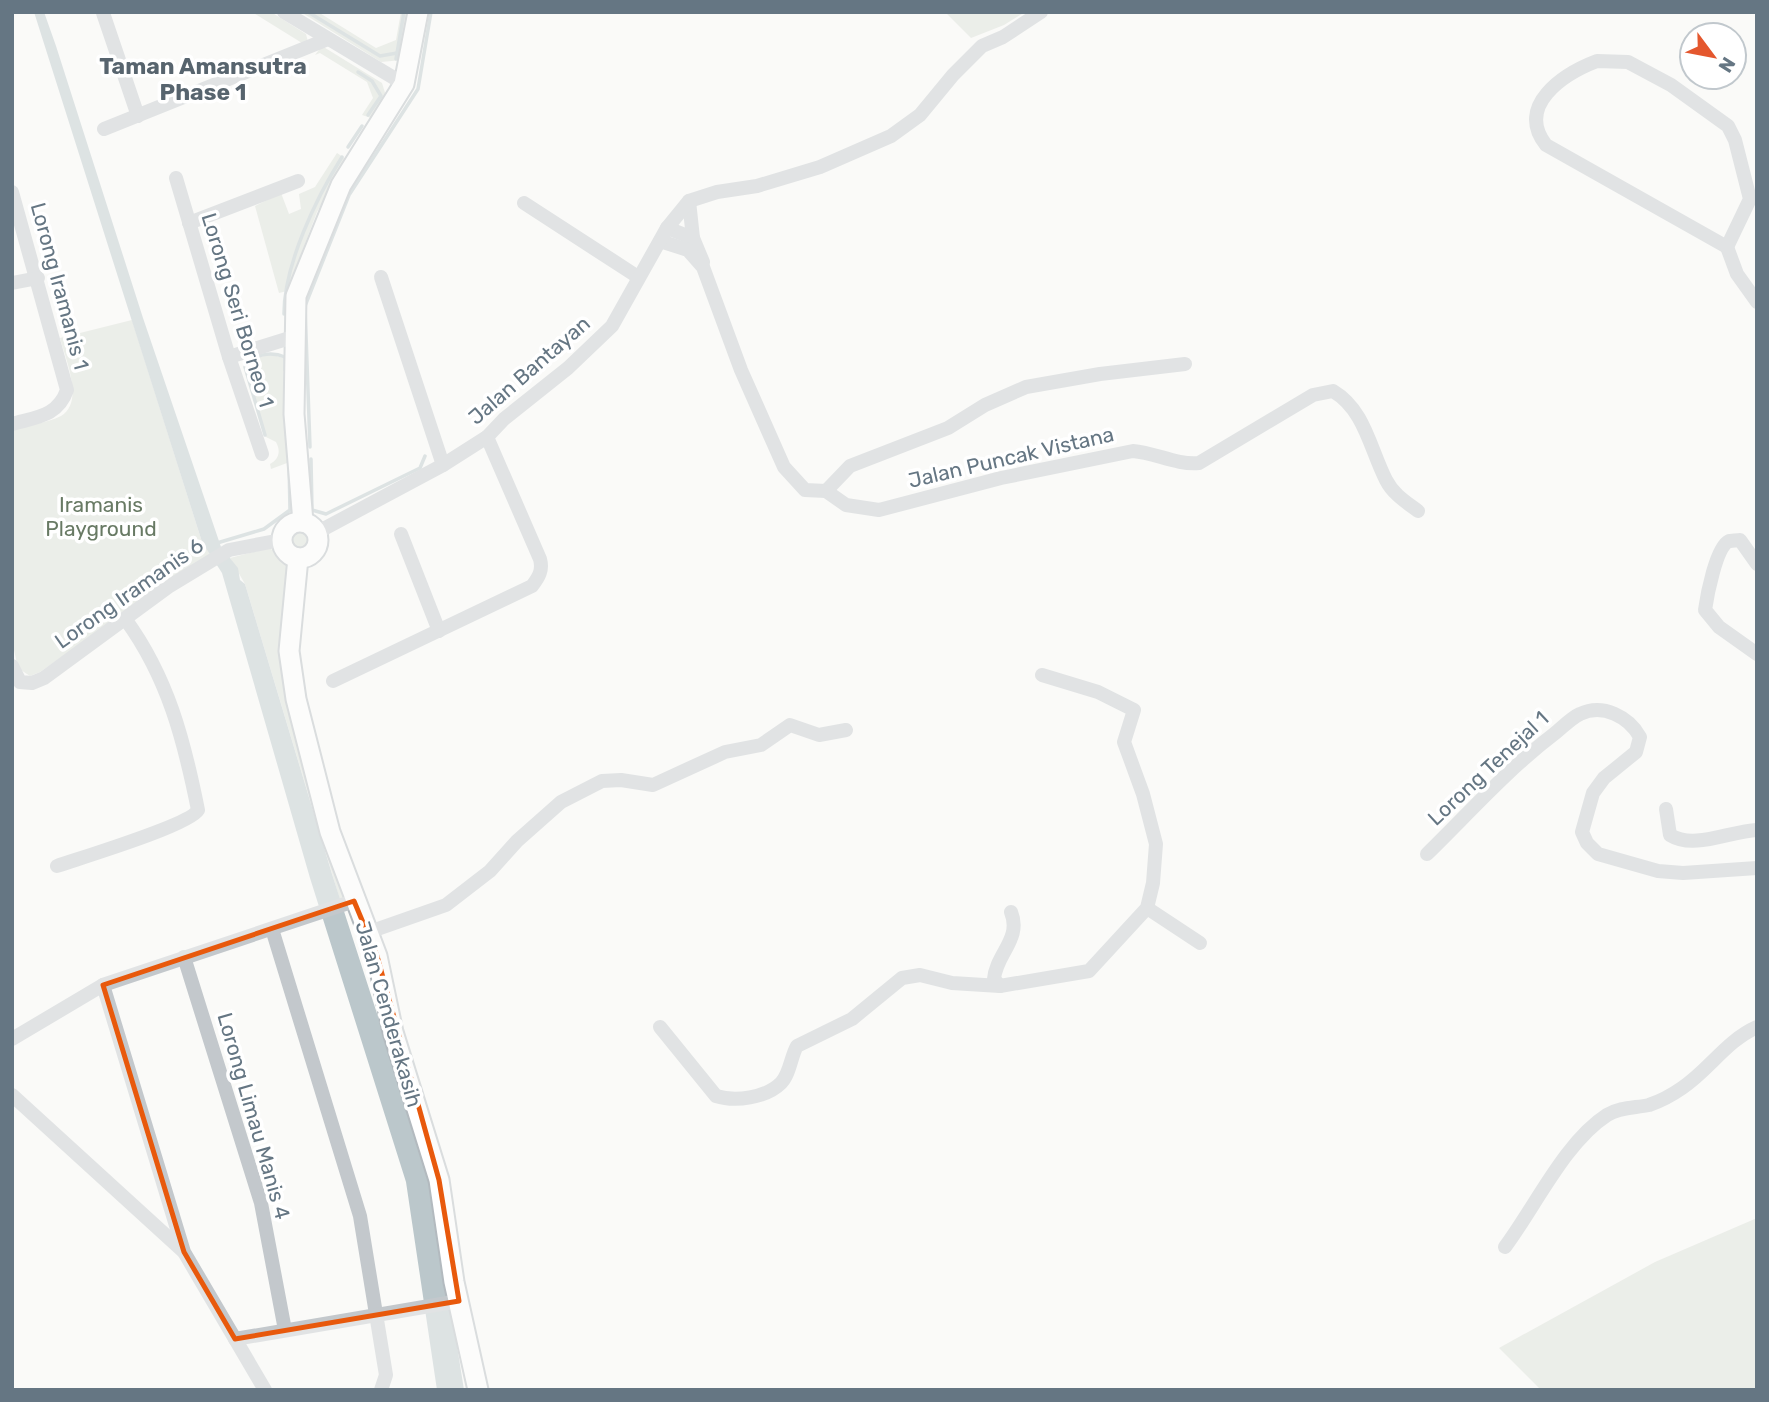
<svg xmlns="http://www.w3.org/2000/svg" width="1769" height="1402" viewBox="0 0 1769 1402" font-family="Rubik,sans-serif">
	<style>
		.green { fill: #dadfd7 }
		.water { fill: #bbc7cb }
		.lines { fill: none; stroke-linecap: round; stroke-linejoin: round }
		.stream { stroke: #bbc7cb; stroke-width: 3.5 }
		.secondary-casing { stroke: #b3babf; stroke-width: 23 }
		.street { stroke: #c3c8cc; stroke-width: 14 }
		.secondary { stroke: #fff; stroke-width: 19 }
		.marked { fill: none; stroke: #e8590c; stroke-width: 5; stroke-linejoin: round }
		.labels { text-anchor: middle; dominant-baseline: central; stroke-width: 7; stroke-linejoin: round; paint-order: stroke }
		.street-label { font-size: 21px; fill: #657683; stroke: #fff }
		.park-label { font-size: 21px; fill: #687a64; stroke: #fff }
		.neighbourhood-label { font-size: 23px; font-weight: bold; fill: #57646e; stroke: #fff }
	</style>
	<rect width="100%" height="100%" fill="#fafaf8"/>
	<g class="green">
		<polygon points="252,12 271,12 306,34 308,42 302,43"/>
		<polygon points="301,12 318,12 376,48 396,40 401,12 413,12 402,60 381,62"/>
		<polygon points="945,12 1025,12 1004,25 971,38"/>
		<polygon points="322,46 382,83 386,96 374,119 362,115 373,98 367,82 320,53 315,55"/>
		<polygon points="337,153 346,159 317,212 287,291 279,293 255,206 281,193 289,214 301,209 299,194 315,187"/>
		<path d="M 132,320 L 202,542 L 210,554 L 40,672 L 30,676 L 18,668 L 12,641 L 12,429 C 27,425 47,423 61,416 C 85,402 65,358 60,338 Z"/>
		<path d="M 270,354 L 283,358 L 287,463 L 271,469 L 270,464 C 279,459 281,451 276,442 L 266,437 L 246,368 L 251,360 Z"/>
		<circle cx="300" cy="540" r="13"/>
		<polygon points="269,548 282,555 289,568 283,638 345,898 340,900 245,584 230,558"/>
		<polygon points="1757,1218 1757,1390 1541,1390 1499,1348 1655,1262"/>
	</g>
	<polygon class="water" points="34,12 44,12 56,46 143,318 221,547 238,568 240,580 245,584 332,874 431,1181 464,1390 437,1390 406,1182 310,878 222,573 202,542"/>
	<g class="lines">
		<g class="stream">
			<polyline points="308,12 380,56 397,53"/>
			<polyline points="396,59 404,12"/>
			<polyline points="358,72 372,81 381,96 368,115"/>
			<polyline points="348,147 362,126"/>
			<path d="M 284,314 C 284,265 316,198 342,157"/>
			<path d="M 265,435 L 245,367 C 253,354 271,351 285,357 L 285,370"/>
			<polyline points="310,447 305,306 349,195 418,89 431,12"/>
			<polyline points="311,459 312,510 326,514 420,468 425,456"/>
			<polyline points="217,543 264,529 290,510 289,462"/>
		</g>
		<defs>
			<g id="secondary">
				<circle cx="300" cy="540" r="18"/>
				<polyline points="303,522 294,414 296,296 341,185 404,84 418,12"/>
				<polyline points="298,558 289,651 296,699 330,832 377,956 393,1032 439,1180 454,1282 478,1390"/>
			</g>
		</defs>
		<use href="#secondary" class="secondary-casing"/>
		<g class="street">
			<polyline points="284,12 404,84"/>
			<polyline points="103,13 138,116"/>
			<path d="M 1597,61 L 1628,62 L 1671,85 L 1728,126 L 1735,140 L 1750,199 L 1727,247 L 1546,145 C 1515,106 1563,74 1597,61 Z"/>
			<polyline points="104,129 328,39"/>
			<polyline points="176,178 229,357 262,454"/>
			<path d="M 12,192 L 67,390 C 58,416 37,417 12,424"/>
			<polyline points="689,201 693,238"/>
			<polyline points="524,203 638,277"/>
			<polyline points="189,223 298,181"/>
			<polyline points="667,228 693,238 703,262"/>
			<polyline points="660,241 688,250 703,267 741,370 784,467 805,490 826,491 850,466 948,428 985,405 1026,387 1100,374 1185,364"/>
			<polyline points="1727,247 1737,274 1757,302"/>
			<polyline points="381,277 443,465"/>
			<polyline points="12,283 38,278"/>
			<polyline points="229,357 293,337"/>
			<path d="M 826,491 L 846,505 L 879,510 L 1001,478 L 1133,451 C 1156,453 1176,465 1199,463 L 1313,395 L 1333,391 C 1365,410 1370,449 1386,480 C 1393,494 1406,502 1418,511"/>
			<polyline points="316,533 443,465 487,437 504,419 568,368 612,326 667,228 689,201 717,192 757,186 820,167 891,136 920,115 953,75 982,46 1003,37 1041,12"/>
			<polyline points="401,534 439,631"/>
			<path d="M 1757,564 L 1740,540 C 1739,540 1730,541 1729,541 C 1716,547 1707,596 1705,610 L 1719,627 L 1757,654"/>
			<polyline points="12,666 20,682 32,683 44,678 168,587 229,550 281,540"/>
			<path d="M 333,681 L 532,586 C 539,577 543,570 540,559 L 487,437"/>
			<path d="M 1666,809 L 1670,835 C 1694,850 1730,831 1757,830"/>
			<path d="M 1427,854 C 1469,813 1508,769 1554,734 C 1562,728 1571,718 1580,714 C 1603,703 1629,717 1640,737 L 1636,752 L 1604,778 L 1593,793 L 1582,832 L 1587,843 L 1598,854 L 1658,871 L 1683,873 L 1757,868"/>
			<path d="M 57,866 C 80,858 190,825 198,810 C 184,740 168,678 126,620"/>
			<polyline points="1147,908 1200,943"/>
			<polyline points="272,929 360,1216 386,1375 381,1390"/>
			<polyline points="369,932 446,905 490,871 517,841 561,802 602,781 621,780 653,785 725,752 761,745 790,725 819,735 846,730"/>
			<polyline points="184,957 261,1203 285,1330"/>
			<polyline points="103,985 184,1252 265,1390"/>
			<path d="M 1000,986 L 994,979 C 996,954 1022,939 1011,912"/>
			<path d="M 660,1027 L 716,1096 C 735,1102 766,1098 781,1083 C 790,1074 791,1056 797,1046 L 852,1019 L 902,978 L 920,975 L 952,983 L 1000,986 L 1089,971 L 1147,908 L 1153,883 L 1156,844 L 1143,794 L 1124,742 L 1134,710 L 1098,692 L 1042,675"/>
			<polyline points="12,1039 103,985 354,901"/>
			<polyline points="12,1095 183,1251"/>
			<path d="M 1505,1247 C 1535,1207 1565,1142 1607,1115 C 1620,1107 1635,1108 1649,1105 C 1661,1101 1672,1095 1682,1088 C 1710,1069 1726,1041 1757,1027"/>
			<polyline points="235,1339 459,1301"/>
		</g>
		<use href="#secondary" class="secondary"/>
	</g>
	<path d="M0 0H1769V1402H0ZM 354,901 L 377,956 L 439,1180 L 459,1301 L 235,1339 L 184,1252 L 103,985 Z" fill="#fafaf8" fill-opacity=".55" fill-rule="evenodd"/>
	<path class="marked" d="M 354,901 L 377,956 L 439,1180 L 459,1301 L 235,1339 L 184,1252 L 103,985 Z"/>
	<g class="labels">
		<g class="street-label">
			<text transform="translate(60 286) rotate(75)">Lorong Iramanis 1</text>
			<text transform="translate(238 310) rotate(73)">Lorong Seri Borneo 1</text>
			<text transform="translate(529 370) rotate(-41)">Jalan Bantayan</text>
			<text transform="translate(1011 457) rotate(-13)">Jalan Puncak Vistana</text>
			<text transform="translate(129 593) rotate(-35)">Lorong Iramanis 6</text>
			<text transform="translate(1488 768) rotate(-43)">Lorong Tenejal 1</text>
			<text transform="translate(389 1014) rotate(74)">Jalan Cenderakasih</text>
			<text transform="translate(254 1116) rotate(74)">Lorong Limau Manis 4</text>
		</g>
		<g class="park-label">
			<text x="101" y="504">Iramanis<tspan x="101" dy="24">Playground</tspan></text>
		</g>
		<g class="neighbourhood-label">
			<text x="203" y="66">Taman Amansutra<tspan x="203" dy="26">Phase 1</tspan></text>
		</g>
	</g>
	<rect width="1769" height="1402" fill="none" stroke="#657683" stroke-width="28"/>
	<g transform="translate(1713 56) rotate(122)"><circle r="33" fill="#ffffff" stroke="#c1c8cd" stroke-width="2"/>
	<path d="M0-5L12 26L0 18L-12 26Z" fill="#e4572e"/>
	<text y="-10" font-size="19" font-weight="bold" text-anchor="middle" fill="#657683">N</text>
	</g>
</svg>
